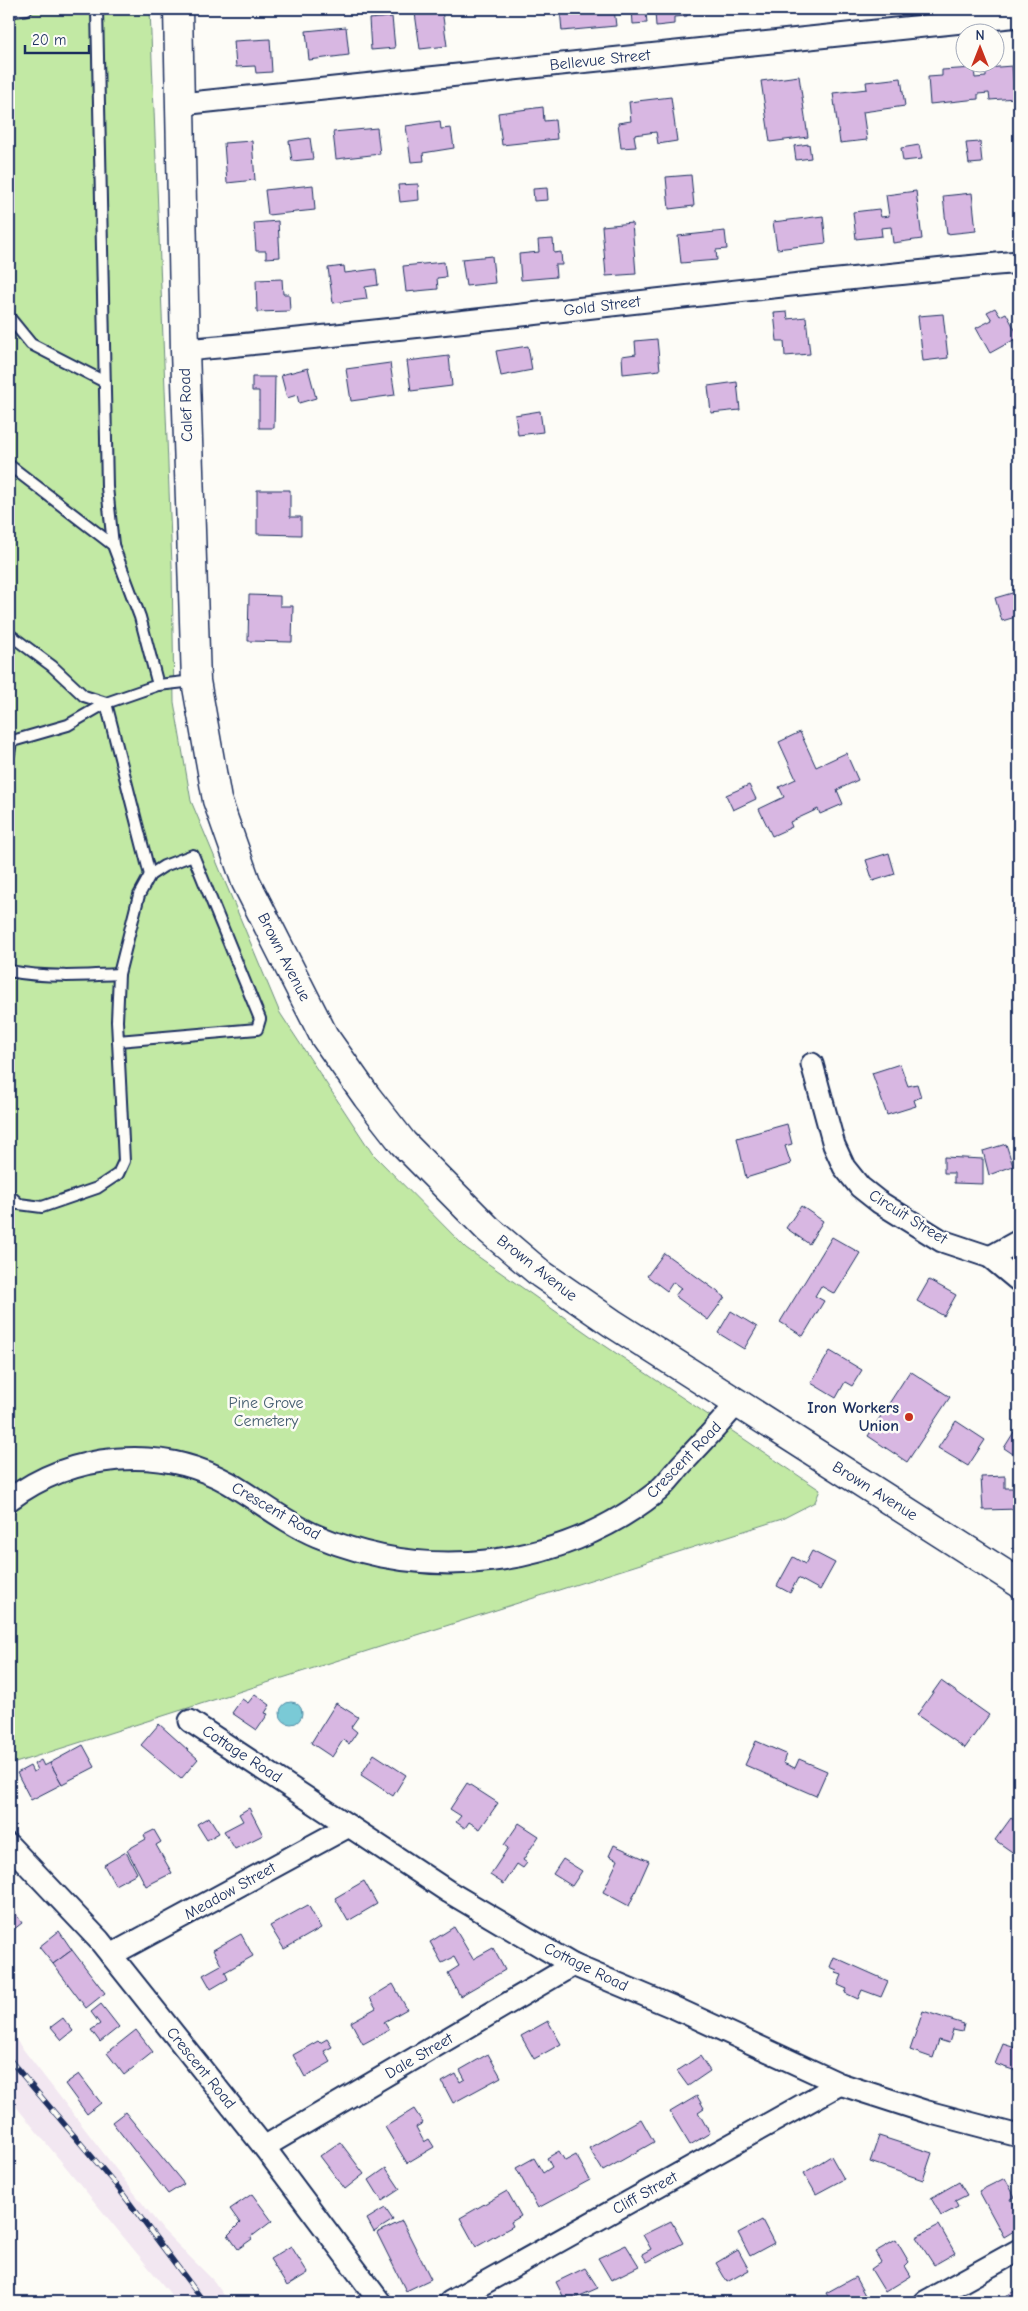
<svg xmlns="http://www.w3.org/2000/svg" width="1028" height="2311" viewBox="0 0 1028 2311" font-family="'Comic Neue',sans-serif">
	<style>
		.built { fill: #f2e7f1 }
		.green { fill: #c2e9a4; stroke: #6e8c81 }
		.water { fill: #7acad6; stroke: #548ca6 }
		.building { fill: #d8b7e2; stroke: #1b2f5e }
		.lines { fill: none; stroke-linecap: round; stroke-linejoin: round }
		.service-casing { stroke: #1b2f5e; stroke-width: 14 }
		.minor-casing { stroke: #1b2f5e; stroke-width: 25 }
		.secondary-casing { stroke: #1b2f5e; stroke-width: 31 }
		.service { stroke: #fdfcf7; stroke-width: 10 }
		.minor { stroke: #fdfcf7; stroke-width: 21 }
		.secondary { stroke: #fdfcf7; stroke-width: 28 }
		.rail-casing { stroke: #1b2f5e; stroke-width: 5.5 }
		.rail { stroke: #fdfcf7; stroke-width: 4; stroke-dasharray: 11; stroke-linecap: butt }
		.poi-dot { fill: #c8321e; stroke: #fdfcf7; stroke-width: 2 }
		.labels { text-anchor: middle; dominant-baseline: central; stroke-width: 5; stroke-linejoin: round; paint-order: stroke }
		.street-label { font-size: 16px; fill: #1b2f5e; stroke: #fdfcf7 }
		.park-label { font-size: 16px; fill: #455e70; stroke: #fdfcf7 }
		.poi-label { font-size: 16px; font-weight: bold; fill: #1b2f5e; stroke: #fdfcf7; text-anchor: end }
	</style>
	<rect width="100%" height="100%" fill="#fdfcf7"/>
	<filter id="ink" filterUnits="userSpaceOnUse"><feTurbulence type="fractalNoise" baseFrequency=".02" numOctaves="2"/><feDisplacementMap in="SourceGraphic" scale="10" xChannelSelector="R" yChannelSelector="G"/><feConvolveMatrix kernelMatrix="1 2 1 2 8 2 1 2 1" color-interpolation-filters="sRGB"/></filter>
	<g filter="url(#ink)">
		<polygon class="built" points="9,2031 163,2230 213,2280 229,2302 177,2302 9,2098"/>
		<polygon class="green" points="9,9 150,9 172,566 174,702 191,801 280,1013 372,1153 466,1248 592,1337 820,1490 815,1502 782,1519 9,1765"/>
		<circle class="water" cx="291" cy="1713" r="11"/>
		<g class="building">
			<polygon points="560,9 614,9 616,26 562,31"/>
			<polygon points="632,9 687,9 687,16 674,17 674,24 656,26 655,12 646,13 647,23 633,24"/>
			<polygon points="442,10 447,46 420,49 415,13"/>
			<polygon points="392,17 395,48 371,50 369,19"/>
			<polygon points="346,27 349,55 309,60 306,31"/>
			<polygon points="270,39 272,72 256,73 255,66 236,67 234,41"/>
			<polygon points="1012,66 1015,98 990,100 989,93 978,94 978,99 930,104 928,77 942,76 942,70 974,68 975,78 986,77 986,68"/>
			<polygon points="799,76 808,137 770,142 761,81"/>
			<polygon points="901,78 905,106 863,112 867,140 840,143 833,93 867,89 866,82"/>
			<polygon points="671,97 677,141 658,144 656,132 634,135 636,147 621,148 618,123 631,121 629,102"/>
			<polygon points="543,107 544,121 555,120 557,139 502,145 498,113"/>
			<polygon points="440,121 441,129 451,128 454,148 423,153 424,161 411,162 406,126"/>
			<polygon points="377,128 380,154 336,159 333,132"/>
			<polygon points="310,138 313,159 292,161 289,141"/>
			<polygon points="252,141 255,180 227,183 224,143"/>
			<polygon points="980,142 982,163 969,164 966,143"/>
			<polygon points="809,144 811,158 796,160 794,146"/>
			<polygon points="919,145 922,159 903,161 901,148"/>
			<polygon points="691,175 694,206 669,209 666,177"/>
			<polygon points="418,184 419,200 400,202 398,185"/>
			<polygon points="313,185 315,210 268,215 265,190"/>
			<polygon points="547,188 548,200 534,201 533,189"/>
			<polygon points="916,191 922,239 893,243 891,227 881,228 882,236 856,239 853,212 879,209 881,217 889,216 886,195"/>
			<polygon points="972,193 976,231 947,234 943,196"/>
			<polygon points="823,216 826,243 777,249 773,222"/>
			<polygon points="278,221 280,257 266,258 266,251 256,251 254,223"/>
			<polygon points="632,223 636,274 606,276 602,226"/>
			<polygon points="725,231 727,249 716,250 717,260 681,263 678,236"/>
			<polygon points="553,239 554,253 561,252 562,265 555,265 556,277 521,280 519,254 539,252 538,240"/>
			<polygon points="492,256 495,283 466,286 462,259"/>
			<polygon points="444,262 446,277 437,278 438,289 406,292 403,266"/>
			<polygon points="344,266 345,273 376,269 378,285 365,287 367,299 333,303 328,268"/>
			<polygon points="282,279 283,294 289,294 290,311 257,312 256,280"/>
			<polygon points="995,308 1000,316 1006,313 1019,337 990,353 976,328 992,320 987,312"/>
			<polygon points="787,312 788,319 806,317 810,354 785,356 784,341 777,341 774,313"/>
			<polygon points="943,314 948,358 923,361 918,316"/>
			<polygon points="657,339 660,370 623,374 622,356 636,354 635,341"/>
			<polygon points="528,346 532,370 501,376 496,351"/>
			<polygon points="449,356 452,386 411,391 407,361"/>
			<polygon points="390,363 395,395 351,401 346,369"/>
			<polygon points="308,368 316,398 299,403 297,395 287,398 281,375"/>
			<polygon points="252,377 275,377 274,428 259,428 259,391 252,391"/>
			<polygon points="737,382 740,410 711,413 708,386"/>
			<polygon points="540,411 543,432 518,435 515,415"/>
			<polygon points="257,490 290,490 290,517 301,517 301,535 257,534"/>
			<polygon points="1019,591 1019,616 1002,621 995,598"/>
			<polygon points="249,595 280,596 280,606 293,606 292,642 248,641"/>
			<polygon points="800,732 816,767 846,753 858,780 837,790 843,804 820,814 818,809 790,822 792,827 772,836 759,809 784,797 779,787 796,779 779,742"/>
			<polygon points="749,785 756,799 733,810 726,795"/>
			<polygon points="889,853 895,874 873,881 866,860"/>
			<polygon points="900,1064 908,1086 917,1084 921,1097 914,1100 916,1106 887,1115 872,1073"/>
			<polygon points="787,1124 792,1144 785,1146 791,1164 746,1178 737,1138"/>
			<polygon points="1006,1144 1013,1166 989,1175 983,1151"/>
			<polygon points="944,1157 983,1159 983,1184 954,1183 954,1173 944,1173"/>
			<polygon points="801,1206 823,1221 809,1244 786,1228"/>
			<polygon points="832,1237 860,1253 835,1294 821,1286 815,1296 824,1301 803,1336 780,1322"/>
			<polygon points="664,1253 725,1297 708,1320 675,1296 681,1288 673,1282 667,1291 647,1276"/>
			<polygon points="929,1280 956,1295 944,1316 917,1301"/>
			<polygon points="731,1311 757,1327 744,1349 718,1333"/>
			<polygon points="830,1351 862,1370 852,1386 845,1382 836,1398 811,1383"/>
			<polygon points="910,1371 950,1397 907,1462 868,1436"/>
			<polygon points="956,1421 985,1440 968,1466 938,1448"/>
			<polygon points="1014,1432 1019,1435 1019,1458 1004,1448"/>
			<polygon points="1005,1476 1005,1488 1019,1488 1019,1509 983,1510 981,1477"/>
			<polygon points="812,1551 835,1563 820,1590 798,1578 790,1593 777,1586 793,1557 805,1564"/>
			<polygon points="941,1681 989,1715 965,1748 917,1715"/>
			<polygon points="255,1694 270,1705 265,1713 268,1714 257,1730 232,1713 242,1699 248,1703"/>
			<polygon points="336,1703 358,1717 351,1727 357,1732 349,1744 343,1740 332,1757 311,1743"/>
			<polygon points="159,1724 198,1759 181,1779 141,1745"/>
			<polygon points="756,1741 786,1754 783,1763 795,1768 799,1759 827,1771 816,1796 745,1765"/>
			<polygon points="83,1745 95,1767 62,1784 50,1763"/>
			<polygon points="374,1754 406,1775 393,1796 361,1775"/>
			<polygon points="41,1760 44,1766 50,1763 62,1784 31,1800 17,1773 30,1766 33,1772 37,1770 34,1764"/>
			<polygon points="467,1783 498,1803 480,1829 469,1822 465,1828 456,1822 461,1816 450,1809"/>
			<polygon points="249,1808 263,1835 235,1849 224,1831 243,1821 239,1814"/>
			<polygon points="209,1817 219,1833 207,1840 197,1824"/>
			<polygon points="1011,1818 1019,1824 1019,1848 1015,1854 995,1840"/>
			<polygon points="519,1823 539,1836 523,1860 527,1863 523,1868 517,1864 504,1884 490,1875 508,1848 504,1845"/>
			<polygon points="154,1830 161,1842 156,1845 172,1873 146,1886 127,1850 146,1839 144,1835"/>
			<polygon points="614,1845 649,1861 629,1906 603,1892 618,1860 609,1856"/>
			<polygon points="126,1852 137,1873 115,1885 104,1865"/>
			<polygon points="563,1859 582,1871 572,1886 553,1874"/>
			<polygon points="364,1881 377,1904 348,1921 335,1898"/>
			<polygon points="9,1904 22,1923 9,1933"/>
			<polygon points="308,1905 321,1928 284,1949 270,1926"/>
			<polygon points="454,1927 473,1959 493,1948 505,1970 460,1996 448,1973 459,1966 454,1957 442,1963 430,1942"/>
			<polygon points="59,1931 72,1950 53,1964 39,1947"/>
			<polygon points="241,1934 253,1956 225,1972 228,1979 211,1989 203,1975 221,1965 213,1950"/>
			<polygon points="72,1950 105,1993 86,2008 53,1964"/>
			<polygon points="834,1957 888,1981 881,1997 862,1990 858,1999 845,1993 847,1989 838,1985 842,1975 836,1973 837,1970 830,1967"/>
			<polygon points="393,1984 407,2009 384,2022 389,2030 363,2044 351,2022 376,2008 370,1998"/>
			<polygon points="101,2004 119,2027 100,2042 91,2030 100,2024 91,2012"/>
			<polygon points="923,2011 964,2024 962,2032 953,2030 949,2043 939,2040 933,2058 910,2050"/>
			<polygon points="63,2018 73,2031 62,2040 51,2027"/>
			<polygon points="548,2021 561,2044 534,2059 521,2036"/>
			<polygon points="136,2030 153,2052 124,2075 107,2053"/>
			<polygon points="327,2039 332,2047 324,2051 331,2062 305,2077 293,2055 318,2041 320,2043"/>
			<polygon points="1003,2044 1019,2049 1019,2072 995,2064"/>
			<polygon points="488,2054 501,2077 453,2103 442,2082 456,2074 460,2082 465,2079 460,2070"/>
			<polygon points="700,2056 710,2071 688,2086 677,2071"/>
			<polygon points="79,2074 101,2103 87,2114 65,2084"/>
			<polygon points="697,2096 704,2108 698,2112 710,2133 690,2145 670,2112"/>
			<polygon points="414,2109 423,2123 416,2127 424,2142 429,2139 434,2147 407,2163 385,2127"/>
			<polygon points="125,2112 184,2184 168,2194 112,2122"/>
			<polygon points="641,2119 654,2142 603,2171 589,2148"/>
			<polygon points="879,2136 932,2153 923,2180 870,2162"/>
			<polygon points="340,2142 364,2174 345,2189 320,2156"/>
			<polygon points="559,2151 565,2161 576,2155 590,2180 538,2208 516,2168 534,2158 543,2173 552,2167 547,2158"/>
			<polygon points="831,2156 844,2179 816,2194 804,2173"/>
			<polygon points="386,2168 400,2189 382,2201 369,2180"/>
			<polygon points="1005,2178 1015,2197 1011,2199 1019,2214 1019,2228 1004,2237 979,2191"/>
			<polygon points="959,2182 967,2195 955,2201 958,2207 941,2216 931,2198"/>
			<polygon points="507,2191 521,2216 511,2222 513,2226 476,2247 460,2218"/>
			<polygon points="252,2194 272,2221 251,2237 252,2239 238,2249 228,2235 240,2223 230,2209"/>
			<polygon points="385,2208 393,2220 374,2232 367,2219"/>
			<polygon points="762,2220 774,2243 750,2256 738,2233"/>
			<polygon points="402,2221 431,2279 406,2291 377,2233"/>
			<polygon points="671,2221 683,2243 647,2262 642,2254 651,2249 643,2235"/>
			<polygon points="939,2225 955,2253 934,2265 916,2237"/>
			<polygon points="896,2240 909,2262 905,2266 911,2276 885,2292 871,2269 881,2262 875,2252"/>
			<polygon points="626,2245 639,2266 611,2280 598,2258"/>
			<polygon points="291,2246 308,2273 287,2286 270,2259"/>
			<polygon points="738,2250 749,2270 727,2282 716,2263"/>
			<polygon points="585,2268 598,2288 566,2302 556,2282"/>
			<polygon points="855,2277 866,2297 856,2302 831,2302 826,2293"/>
			<polygon points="1019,2289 1019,2302 994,2302"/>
		</g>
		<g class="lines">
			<defs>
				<g id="service">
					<polyline points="97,9 107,487 113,545"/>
					<polyline points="9,12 27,9"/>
					<polyline points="9,317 31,344 105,382"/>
					<polyline points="9,465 113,545 140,617 158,685 106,703 84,696 52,666 9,634"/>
					<polyline points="158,685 194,681"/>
					<polyline points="9,742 68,725 106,703 150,875"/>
					<polyline points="9,754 11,742"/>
					<path d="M 9,971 C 46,978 82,976 119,974"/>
					<polyline points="9,1195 19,1204 42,1207 97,1188 118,1174 124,1161 117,1021 119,974 139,895 150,875 164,866 193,855 260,1019 257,1029 118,1041"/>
				</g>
				<g id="minor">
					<polyline points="181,104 1019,16"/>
					<path d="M 185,350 C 463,325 741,287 1019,262"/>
					<polyline points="812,1064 834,1145 844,1167 860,1187 879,1202 942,1241 990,1257 1019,1281"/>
					<polyline points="990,1257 1019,1241"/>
					<path d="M 9,1500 C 71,1453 160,1444 229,1483 C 258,1500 286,1523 317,1536 C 427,1583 560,1568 654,1494 C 665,1486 673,1474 682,1464 C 701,1444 720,1424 737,1403"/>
					<polyline points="190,1721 449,1892 573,1965 673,2007 840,2084 924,2111 1019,2136"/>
					<polyline points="9,1845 99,1940 264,2147 380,2302"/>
					<polyline points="111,1955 349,1826"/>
					<polyline points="264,2147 573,1965"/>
					<polyline points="450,2302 840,2084"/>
					<polyline points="925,2302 1019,2250"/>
				</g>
				<polyline id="secondary" points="178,9 185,350 196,681 217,800 246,882 324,1036 367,1097 403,1143 488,1229 541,1274 612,1323 1019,1583"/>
			</defs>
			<use href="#service" class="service-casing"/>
			<use href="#minor" class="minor-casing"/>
			<use href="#secondary" class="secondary-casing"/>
			<use href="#service" class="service"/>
			<use href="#minor" class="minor"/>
			<use href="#secondary" class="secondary"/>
			<defs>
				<polyline id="rail" points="9,2059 116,2185 204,2302"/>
			</defs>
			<use href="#rail" class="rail-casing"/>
			<use href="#rail" class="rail"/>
		</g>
	</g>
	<circle class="poi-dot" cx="909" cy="1417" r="5"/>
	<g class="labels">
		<g class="street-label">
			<text transform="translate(600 60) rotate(-6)">Bellevue Street</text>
			<text transform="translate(602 306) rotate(-7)">Gold Street</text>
			<text transform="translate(186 405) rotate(-92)">Calef Road</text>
			<text transform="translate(284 957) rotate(63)">Brown Avenue</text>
			<text transform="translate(908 1217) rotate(32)">Circuit Street</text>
			<text transform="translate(537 1268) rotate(38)">Brown Avenue</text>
			<text transform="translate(684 1460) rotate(-46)">Crescent Road</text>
			<text transform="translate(875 1491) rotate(32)">Brown Avenue</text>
			<text transform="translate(276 1511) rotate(30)">Crescent Road</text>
			<text transform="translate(242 1754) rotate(33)">Cottage Road</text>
			<text transform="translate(230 1891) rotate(-29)">Meadow Street</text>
			<text transform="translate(586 1967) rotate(26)">Cottage Road</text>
			<text transform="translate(419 2056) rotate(-30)">Dale Street</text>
			<text transform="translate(201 2068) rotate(51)">Crescent Road</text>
			<text transform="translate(645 2193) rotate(-29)">Cliff Street</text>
		</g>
		<g class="park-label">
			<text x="266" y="1403">Pine Grove<tspan x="266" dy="18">Cemetery</tspan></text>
		</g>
		<g class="poi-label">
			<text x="899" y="1408">Iron Workers<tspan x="899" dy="18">Union</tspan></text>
		</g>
	</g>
	<rect width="1028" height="2311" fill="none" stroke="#fdfcf7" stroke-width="30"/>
	<rect x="15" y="15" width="998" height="2281" fill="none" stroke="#1b2f5e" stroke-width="2" filter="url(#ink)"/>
	<g transform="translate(980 48)"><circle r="24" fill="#fdfcf7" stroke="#a3aaba"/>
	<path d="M0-4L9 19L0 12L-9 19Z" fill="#c8321e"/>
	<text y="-8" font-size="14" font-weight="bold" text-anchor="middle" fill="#1b2f5e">N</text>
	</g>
	<path d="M25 45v8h64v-8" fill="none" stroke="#1b2f5e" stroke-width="2.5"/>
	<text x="32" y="45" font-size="15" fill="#1b2f5e" stroke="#fdfcf7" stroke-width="4" paint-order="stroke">20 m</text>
</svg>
